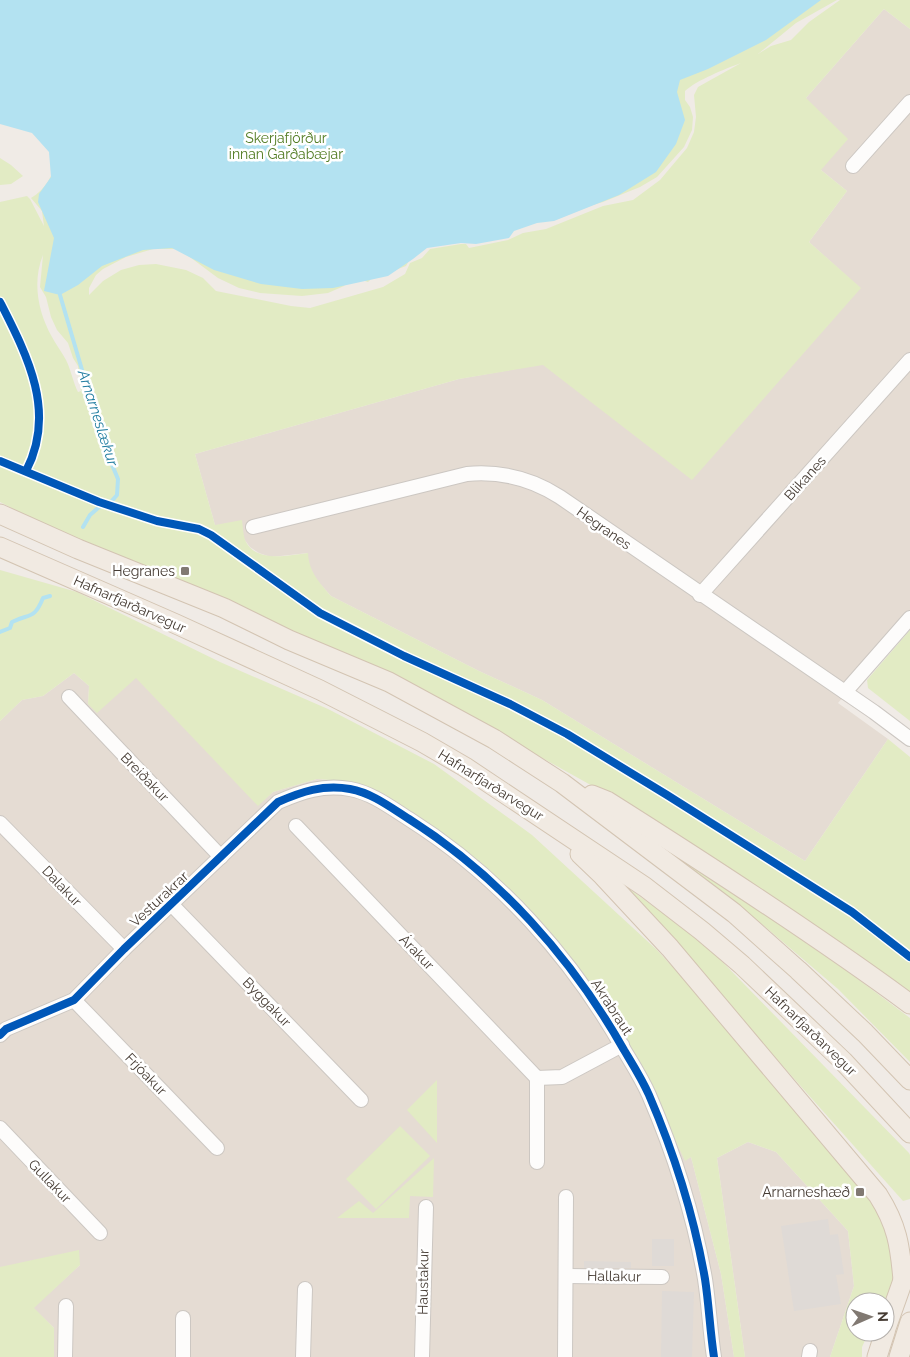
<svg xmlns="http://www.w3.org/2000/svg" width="910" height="1357" viewBox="0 0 910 1357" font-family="Raleway,sans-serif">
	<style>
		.residential { fill: #e5dcd3 }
		.green { fill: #e2ebc4; fill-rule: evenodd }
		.parking { fill: #dfdad6 }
		.water { fill: #b3e2f1 }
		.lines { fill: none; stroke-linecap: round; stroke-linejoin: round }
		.stream { stroke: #b3e2f1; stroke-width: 4 }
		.minor-casing { stroke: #ccc7c2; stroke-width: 16 }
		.major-casing { stroke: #d3c4b2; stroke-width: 21 }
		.minor { stroke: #fdfcfb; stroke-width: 14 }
		.major { stroke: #f1eae2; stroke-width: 19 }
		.cycleway-casing { stroke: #fff; stroke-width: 11 }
		.cycleway { stroke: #0057b8; stroke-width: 8 }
		.poi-dot { fill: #817972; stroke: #fff; stroke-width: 2 }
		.labels { text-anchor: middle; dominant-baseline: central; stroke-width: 5; stroke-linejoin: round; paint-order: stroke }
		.park-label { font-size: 14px; fill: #517b22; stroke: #fff }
		.street-label { font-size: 14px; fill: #453b33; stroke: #fff }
		.poi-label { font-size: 14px; fill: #453b33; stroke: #fff; text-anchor: end }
		.water-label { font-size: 15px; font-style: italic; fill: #217da0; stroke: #fff }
	</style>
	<rect width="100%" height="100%" fill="#f0ebe6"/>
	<g class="residential">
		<polygon points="884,9 910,29 910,620 838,703 888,739 805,861 542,700 479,671 331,596 313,576 308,563 308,553 271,557 259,553 250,547 244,539 215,525 195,454 459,379 543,364 692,479 860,288 809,242 847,191 821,170 806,98"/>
		<polygon points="74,673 89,686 88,704 136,677 258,805 273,792 317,779 343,781 381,795 459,845 543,928 589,988 634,1053 685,1160 691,1157 721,1274 734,1357 54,1357 54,1328 33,1308 80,1265 0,1267 0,721 22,700 43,696"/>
		<polygon points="748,1142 776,1152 848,1231 854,1286 830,1357 745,1357 717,1158"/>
	</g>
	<g class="green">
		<path d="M 0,0 L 837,0 L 796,23 L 758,54 L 771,46 L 791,40 L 809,22 L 840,0 L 910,0 L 910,29 L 884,9 L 806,98 L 848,139 L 821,170 L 847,191 L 809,242 L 861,288 L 692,480 L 543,365 L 459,379 L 195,454 L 215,525 L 242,520 C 243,527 243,534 245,540 C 256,564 288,555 308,553 C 309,572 319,582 331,596 L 479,671 L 542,700 L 805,861 L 888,739 L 910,757 L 910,993 L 623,803 L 404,681 L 116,554 L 47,526 L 0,502 L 0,202 L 27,196 L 30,199 L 44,226 L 42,211 L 31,198 C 46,189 52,176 57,160 ZM 741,63 L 698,87 L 694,95 L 696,117 L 694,132 L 687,148 L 660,180 L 633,200 L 603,206 L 546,229 L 523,233 L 508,240 L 469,248 L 466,244 L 461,244 L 430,249 L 422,258 L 410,263 L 405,274 L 383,287 L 310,308 L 291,306 L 216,291 L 203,278 L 186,270 L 156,264 L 139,265 L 121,270 L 103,281 L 89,295 L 89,288 L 96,275 L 103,269 L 126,257 L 153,249 L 179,249 L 218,278 L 239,288 L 260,293 L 302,296 L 328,293 L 344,286 L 349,280 L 359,279 L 368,282 L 371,279 L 406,266 L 410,259 L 439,237 L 582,208 L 603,202 L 640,187 L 657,177 L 684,147 L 692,130 L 693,117 L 690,107 L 685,100 L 685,91 C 697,80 725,69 741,63 ZM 43,255 L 40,287 L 46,297 L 51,317 L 57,330 L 68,343 L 73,358 L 78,366 L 81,391 L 78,392 C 73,382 71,370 66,360 C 62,352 56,345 52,337 C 38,312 32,282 43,255 Z"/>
		<polygon points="0,158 11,165 23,176 11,184 0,185"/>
		<polygon points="0,570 77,592 220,662 328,709 434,764 532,835 657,950 756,1058 875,1200 897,1264 890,1294 885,1302 855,1302 855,1332 869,1332 862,1347 862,1357 830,1357 854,1286 848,1231 776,1152 748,1142 717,1158 745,1357 734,1357 721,1274 691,1157 685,1161 634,1053 589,988 543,928 459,845 382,795 343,781 317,779 273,792 258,806 136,678 97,713 88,704 89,686 74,673 43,696 22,700 0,721"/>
		<polygon points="910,630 910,721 868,688 867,680"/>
		<polygon points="675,860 692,864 851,974 910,1018 910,1062 838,989 763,925"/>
		<polygon points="617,880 704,943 909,1153 910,1155 910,1199 903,1201"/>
		<polygon points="437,1080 437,1143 407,1110"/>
		<polygon points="400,1126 430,1156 376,1209 346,1179"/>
		<polygon points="434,1158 433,1197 410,1196 409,1218 337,1218 359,1201 373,1213"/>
		<polygon points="79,1250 80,1265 34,1308 54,1328 54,1357 0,1357 0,1267"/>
	</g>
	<g class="parking">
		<polygon points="828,1219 830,1235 838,1234 844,1274 836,1275 841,1304 794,1311 781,1226"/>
		<rect x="652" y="1239" width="22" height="27"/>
		<polygon points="584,1261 631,1262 631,1268 584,1268"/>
		<polygon points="662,1291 694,1292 692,1357 661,1357"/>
	</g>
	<polygon class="water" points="0,0 821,0 766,40 708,69 680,80 677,92 685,120 676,144 656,172 619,195 554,221 537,223 514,231 509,238 476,244 461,243 427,248 413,259 388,276 333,288 302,289 261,284 214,270 172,248 143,250 102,266 78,285 60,295 44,291 54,238 38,202 39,194 51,177 49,152 32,133 0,124"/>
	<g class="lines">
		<g class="stream">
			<polyline points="60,295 105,448 118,479 117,495 110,503 98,508 90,515 83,527"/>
			<path d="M 0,632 L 10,628 L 12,622 C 30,613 34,620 43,598 L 50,596"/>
		</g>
		<defs>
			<g id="minor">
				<polyline points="853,166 910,102"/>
				<path d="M 253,527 L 467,474 C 501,471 531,478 560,497 L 874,712 L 910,739"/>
				<polyline points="700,595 910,360"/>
				<polyline points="845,692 910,618"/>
				<polyline points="69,697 221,857"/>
				<polyline points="0,823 124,949"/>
				<polyline points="296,826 537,1078 562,1077 622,1045"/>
				<polyline points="172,905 361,1100"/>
				<polyline points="74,1000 217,1148"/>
				<path d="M 0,1035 L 6,1029 L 74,1000 L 124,949 L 278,802 C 301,792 323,784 350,789 C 372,793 390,807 409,819 C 499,876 572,958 624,1050 C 633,1065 642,1079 649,1095 C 674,1153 694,1216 705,1279 C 709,1305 710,1331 714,1357"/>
				<polyline points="537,1078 537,1162"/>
				<polyline points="0,1128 100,1233"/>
				<polyline points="566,1276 662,1277"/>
				<polyline points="65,1357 66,1306"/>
				<polyline points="183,1357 183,1318"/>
				<polyline points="303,1357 305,1289"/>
				<polyline points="422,1357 426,1207"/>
				<polyline points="565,1357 566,1197"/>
				<polyline points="809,1357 810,1351"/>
			</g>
			<g id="major">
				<polyline points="0,514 78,549 224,608 289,640 389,682 494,739 562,783 734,913 798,970 865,1033 910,1080"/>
				<polyline points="0,547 176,624 320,690 422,742 465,767 645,887 702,931 742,965 843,1061 910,1133"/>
				<path d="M 592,795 L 607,801 C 710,866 812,932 910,1004"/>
				<path d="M 580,854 L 603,876 L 670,948 L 878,1195 C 897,1225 900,1245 903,1280"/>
				<polyline points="885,1331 907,1269"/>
				<polyline points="877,1357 885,1332"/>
				<polyline points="899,1357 910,1322"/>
			</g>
		</defs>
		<use href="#minor" class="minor-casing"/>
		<use href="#major" class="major-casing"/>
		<use href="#minor" class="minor"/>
		<use href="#major" class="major"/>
		<defs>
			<g id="cycleway">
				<path d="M 0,302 C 27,355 57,412 26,471"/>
				<polyline points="0,461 99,502 157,521 199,529 211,535 320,613 404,656 510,704 567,734 667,795 852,912 910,957"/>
				<path d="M 0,1035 L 6,1029 L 74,1000 L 124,949 L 278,802 C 301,792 323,784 350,789 C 372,793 390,807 409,819 C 499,876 572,958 624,1050 C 633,1065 642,1079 649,1095 C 674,1153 694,1216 705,1279 C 709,1305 710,1331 714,1357"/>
			</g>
		</defs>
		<use href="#cycleway" class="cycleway-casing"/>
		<use href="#cycleway" class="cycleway"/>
	</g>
	<g class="poi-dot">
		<rect x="180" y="566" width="10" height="10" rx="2.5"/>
		<rect x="855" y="1187" width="10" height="10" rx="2.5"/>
	</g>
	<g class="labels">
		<g class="park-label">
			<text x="286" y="138">Skerjafjörður<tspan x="286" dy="16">innan Garðabæjar</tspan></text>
		</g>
		<g class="street-label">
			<text transform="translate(805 478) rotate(-48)">Blikanes</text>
			<text transform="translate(604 528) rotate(35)">Hegranes</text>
			<text transform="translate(130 604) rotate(24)">Hafnarfjarðarvegur</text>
			<text transform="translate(145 777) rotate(46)">Breiðakur</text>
			<text transform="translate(491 785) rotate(32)">Hafnarfjarðarvegur</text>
			<text transform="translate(62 886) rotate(46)">Dalakur</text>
			<text transform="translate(159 899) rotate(-43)">Vesturakrar</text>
			<text transform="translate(417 952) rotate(46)">Árakur</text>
			<text transform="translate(267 1002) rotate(46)">Byggakur</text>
			<text transform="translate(612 1007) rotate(57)">Akrabraut</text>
			<text transform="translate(811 1031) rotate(44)">Hafnarfjarðarvegur</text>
			<text transform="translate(146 1074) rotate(46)">Frjóakur</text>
			<text transform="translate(50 1181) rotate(46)">Gullakur</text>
			<text transform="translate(614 1276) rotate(1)">Hallakur</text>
			<text transform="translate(423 1282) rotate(-89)">Haustakur</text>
		</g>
		<g class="poi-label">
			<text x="175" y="571">Hegranes</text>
			<text x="850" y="1192">Arnarneshæð</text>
		</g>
		<g class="water-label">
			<text transform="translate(98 418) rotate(72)">Arnarneslækur</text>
		</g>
	</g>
	<g transform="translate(870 1317) rotate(88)"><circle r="24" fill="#ffffff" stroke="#b5b1ad"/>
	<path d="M0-4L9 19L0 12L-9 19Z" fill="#817972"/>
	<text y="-8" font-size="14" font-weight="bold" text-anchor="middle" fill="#453b33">N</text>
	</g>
</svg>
